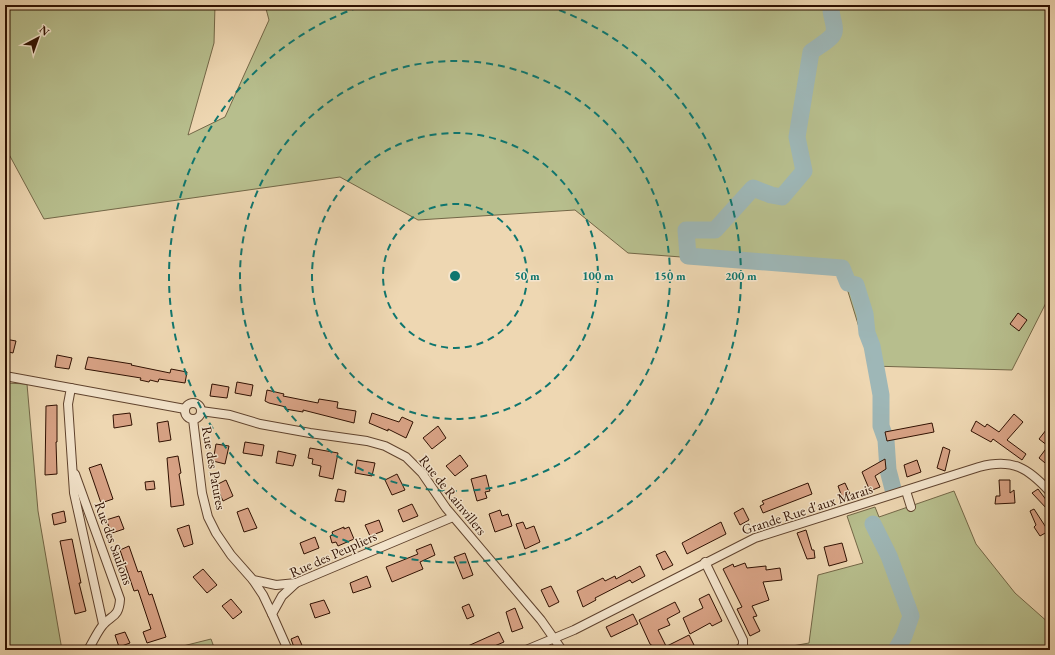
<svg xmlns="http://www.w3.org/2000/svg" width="1055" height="655" viewBox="0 0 1055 655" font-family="'EB Garamond',serif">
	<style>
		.green { fill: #b7be8d; stroke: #736747 }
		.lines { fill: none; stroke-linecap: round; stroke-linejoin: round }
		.river { stroke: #9eb7b7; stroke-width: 17 }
		.building { fill: #d9a386; stroke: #2f1001 }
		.minor-casing { stroke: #5f422d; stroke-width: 10 }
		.minor { stroke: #f4e5cd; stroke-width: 8 }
		.ring { fill: none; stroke: #0f766e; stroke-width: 2; stroke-dasharray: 7 5 }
		.labels { text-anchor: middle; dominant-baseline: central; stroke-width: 3; stroke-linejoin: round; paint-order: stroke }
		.street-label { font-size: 14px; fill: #2f1001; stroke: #f4e5cd }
		.centre { fill: #0f766e; stroke: #f4e5cd; stroke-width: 2 }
		.ring-label { font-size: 12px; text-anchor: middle; font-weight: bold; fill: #0f766e; stroke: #f4e5cd; stroke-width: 3; stroke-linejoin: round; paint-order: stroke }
	</style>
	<rect width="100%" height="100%" fill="#eed7b2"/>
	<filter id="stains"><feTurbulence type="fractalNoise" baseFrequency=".005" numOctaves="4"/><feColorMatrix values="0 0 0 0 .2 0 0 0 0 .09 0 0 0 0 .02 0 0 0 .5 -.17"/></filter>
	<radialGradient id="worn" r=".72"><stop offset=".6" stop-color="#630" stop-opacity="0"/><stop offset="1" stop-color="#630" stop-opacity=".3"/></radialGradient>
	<g class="green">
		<polygon points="5,5 215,5 214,43 188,135 225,117 269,20 265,5 1050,5 1050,295 1012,370 871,366 841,269 628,253 575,210 418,220 340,177 44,219 5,147"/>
		<polygon points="5,383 27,384 38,511 62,650 5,650"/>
		<polygon points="954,491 976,544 1015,593 1050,624 1050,650 770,650 809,643 818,575 863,563 847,516 875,507 879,517"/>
		<polygon points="211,639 215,650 167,650"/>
	</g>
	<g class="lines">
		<g class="river">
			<path d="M 832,5 C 828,14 839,28 832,36 C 827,42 817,47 811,52 L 797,137 L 804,171 L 782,197 L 771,195 L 753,188 L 715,230 L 686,230 L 688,256 L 842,268 L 848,283 L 856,285 L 865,314 L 867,333 L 872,346 L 881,395 L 881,426 L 886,440 L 888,470 L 893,489"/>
			<polyline points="873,524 889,556 911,616 904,636 896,650"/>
		</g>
	</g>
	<g class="building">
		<polygon points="1018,313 1027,320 1019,331 1010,324"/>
		<polygon points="5,339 16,341 13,353 5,351"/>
		<polygon points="57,355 72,358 69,369 55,367"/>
		<polygon points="88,357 132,364 131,365 170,373 171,369 187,372 185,383 159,379 158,382 150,380 149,382 140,380 141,378 85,369"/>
		<polygon points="237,382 253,385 251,396 235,393"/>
		<polygon points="212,384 229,387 227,398 210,396"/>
		<polygon points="267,390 284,394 283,396 318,403 319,399 338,402 337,408 356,411 354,423 303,410 303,412 285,409 286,407 269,403 265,401"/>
		<polygon points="57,405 57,442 56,442 57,474 45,475 46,406"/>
		<polygon points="130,413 132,425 114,428 113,415"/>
		<polygon points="372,413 399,422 402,417 413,422 406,438 388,429 388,431 369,423"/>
		<polygon points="1014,414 1023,422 1007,440 1026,454 1022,460 993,439 991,442 971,431 976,421 985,427 987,424 999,432"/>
		<polygon points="168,421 171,440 159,442 157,423"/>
		<polygon points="932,423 934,432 887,441 885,432"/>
		<polygon points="1050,425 1050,467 1039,458 1048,446 1039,439"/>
		<polygon points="438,426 446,438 432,449 423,438"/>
		<polygon points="245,442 264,445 262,456 243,453"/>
		<polygon points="216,444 229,446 225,464 213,461"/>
		<polygon points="943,447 950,450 945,471 937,468"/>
		<polygon points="310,448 338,453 333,479 319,476 321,466 312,464 313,459 308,458"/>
		<polygon points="278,451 296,455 293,466 276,463"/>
		<polygon points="460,455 468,466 455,476 446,466"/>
		<polygon points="178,456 181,473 179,474 184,505 171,507 167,458"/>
		<polygon points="885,459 886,469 875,476 880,487 870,491 862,472"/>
		<polygon points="357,460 375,463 372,476 355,473"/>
		<polygon points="917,460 921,472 907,477 904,465"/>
		<polygon points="101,464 113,499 101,503 89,468"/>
		<polygon points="397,474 405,490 392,495 385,480"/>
		<polygon points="486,475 490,491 485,492 487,498 477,501 471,479"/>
		<polygon points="226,480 233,496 223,501 216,485"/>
		<polygon points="999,480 1010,480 1010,493 1014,490 1015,503 995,504 996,496 1000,496"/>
		<polygon points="154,481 155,489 146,490 145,482"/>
		<polygon points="808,483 812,494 763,513 760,506 764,504 762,501"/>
		<polygon points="845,483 850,494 842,497 838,486"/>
		<polygon points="338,489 346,491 344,502 335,501"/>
		<polygon points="1038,489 1050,505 1048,510 1032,493"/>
		<polygon points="412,504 418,516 403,522 398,510"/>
		<polygon points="248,508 257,528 244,532 237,512"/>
		<polygon points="743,508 749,520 740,525 734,513"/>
		<polygon points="1034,509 1047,529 1047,532 1040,536 1034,527 1036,525 1030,511"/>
		<polygon points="500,510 502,516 508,514 512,526 495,532 489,514"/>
		<polygon points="64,511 66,522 54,525 52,514"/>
		<polygon points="119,516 124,529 112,533 106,520"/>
		<polygon points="379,520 383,531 370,536 365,525"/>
		<polygon points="523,522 526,529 534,526 540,542 525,549 516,524"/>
		<polygon points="721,522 726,534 687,554 682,543"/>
		<polygon points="189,525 193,544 184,547 177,529"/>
		<polygon points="344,527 344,529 349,527 354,539 338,546 336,542 332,543 330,536 333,535 332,532"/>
		<polygon points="806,530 812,550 814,550 815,558 807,559 797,533"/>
		<polygon points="315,537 319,548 304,554 300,543"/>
		<polygon points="72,539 81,583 79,583 86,611 75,614 60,541"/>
		<polygon points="842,543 847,561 829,566 824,547"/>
		<polygon points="431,544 435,555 420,562 423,569 392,582 386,567 418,554 416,550"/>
		<polygon points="129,546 138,572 141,571 149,595 152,594 166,637 147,643 143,632 151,629 138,590 134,591 120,550"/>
		<polygon points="665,551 673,565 663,570 656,555"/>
		<polygon points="465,553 473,575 463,579 454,557"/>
		<polygon points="745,563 747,568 766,566 766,570 780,568 782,580 763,582 769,600 752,606 757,616 753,617 760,631 750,636 737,609 742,607 723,569 733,564 734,567"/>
		<polygon points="640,566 645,576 632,583 630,580 595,598 596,600 583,607 577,591 603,578 605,581 615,576 616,579"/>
		<polygon points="203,569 217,585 207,593 193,577"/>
		<polygon points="367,576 371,587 353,593 350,583"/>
		<polygon points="551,586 559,602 549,607 541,590"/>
		<polygon points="709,594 722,621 712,626 710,623 690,634 683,618 703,608 699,599"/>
		<polygon points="231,599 242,612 233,619 222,606"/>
		<polygon points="324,600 330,613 315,618 310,604"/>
		<polygon points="675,602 680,612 667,619 670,625 658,630 666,646 658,650 650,644 639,620"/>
		<polygon points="469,604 474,616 467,619 462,607"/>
		<polygon points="515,608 523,628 512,632 506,612"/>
		<polygon points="633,614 638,624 611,637 606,627"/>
		<polygon points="125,632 130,643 119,647 115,635"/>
		<polygon points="499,632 504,642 485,650 459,650"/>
		<polygon points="689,635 694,645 685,650 659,650"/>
		<polygon points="298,636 304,650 295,650 291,639"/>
	</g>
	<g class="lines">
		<defs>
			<g id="minor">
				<polyline points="5,376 185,409"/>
				<polyline points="71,388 68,404 74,493 103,624"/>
				<circle cx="193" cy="411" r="8"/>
				<polyline points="201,411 230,415 260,424 310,433 367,441 385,446 406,457 422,473 446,508 541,620 562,650"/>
				<polyline points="193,419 202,493 208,517 216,533 231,555 253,580 276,585 296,583"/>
				<path d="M 75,474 L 120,599 C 119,618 111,615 103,625 C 97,632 93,642 88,650"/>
				<polyline points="906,491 911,507"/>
				<polyline points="705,562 743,640 743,646 738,650"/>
				<polyline points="253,580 263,595 272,614"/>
				<polyline points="288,650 272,614 282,596 296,583 453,517"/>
				<path d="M 526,650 L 574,630 L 755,538 L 979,467 C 1013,458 1028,468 1050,492"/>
			</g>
		</defs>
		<use href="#minor" class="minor-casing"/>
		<use href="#minor" class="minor"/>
	</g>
	<g class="ring">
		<circle cx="455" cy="276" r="72"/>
		<circle cx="455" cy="276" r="143"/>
		<circle cx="455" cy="276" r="215"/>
		<path d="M548 6A286 286 0 1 1 362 6"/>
	</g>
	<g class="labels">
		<g class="street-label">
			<text transform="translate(214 468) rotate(80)">Rue des Patures</text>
			<text transform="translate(453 495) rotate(51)">Rue de Rainvillers</text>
			<text transform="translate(807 509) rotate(-18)">Grande Rue d'aux Marais</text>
			<text transform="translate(114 543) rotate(70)">Rue des Saulons</text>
			<text transform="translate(333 554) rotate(-24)">Rue des Peupliers</text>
		</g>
	</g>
	<circle cx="455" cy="276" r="6" class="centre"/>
	<g class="ring-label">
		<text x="527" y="280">50 m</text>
		<text x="598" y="280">100 m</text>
		<text x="670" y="280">150 m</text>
		<text x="741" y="280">200 m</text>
	</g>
	<rect width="1055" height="655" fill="none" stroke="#eed7b2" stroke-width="20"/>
	<rect x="6" y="6" width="1043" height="643" fill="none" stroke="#2f1001" stroke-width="2"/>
	<rect x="10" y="10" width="1035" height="635" fill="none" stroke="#2f1001"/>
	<g transform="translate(38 38) rotate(41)" stroke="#f4e5cd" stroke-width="3" paint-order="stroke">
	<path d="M0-3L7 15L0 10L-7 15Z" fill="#2f1001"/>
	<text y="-6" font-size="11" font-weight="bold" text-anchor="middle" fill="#2f1001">N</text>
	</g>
	<rect width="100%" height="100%" filter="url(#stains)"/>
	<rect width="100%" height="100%" fill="url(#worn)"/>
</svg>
